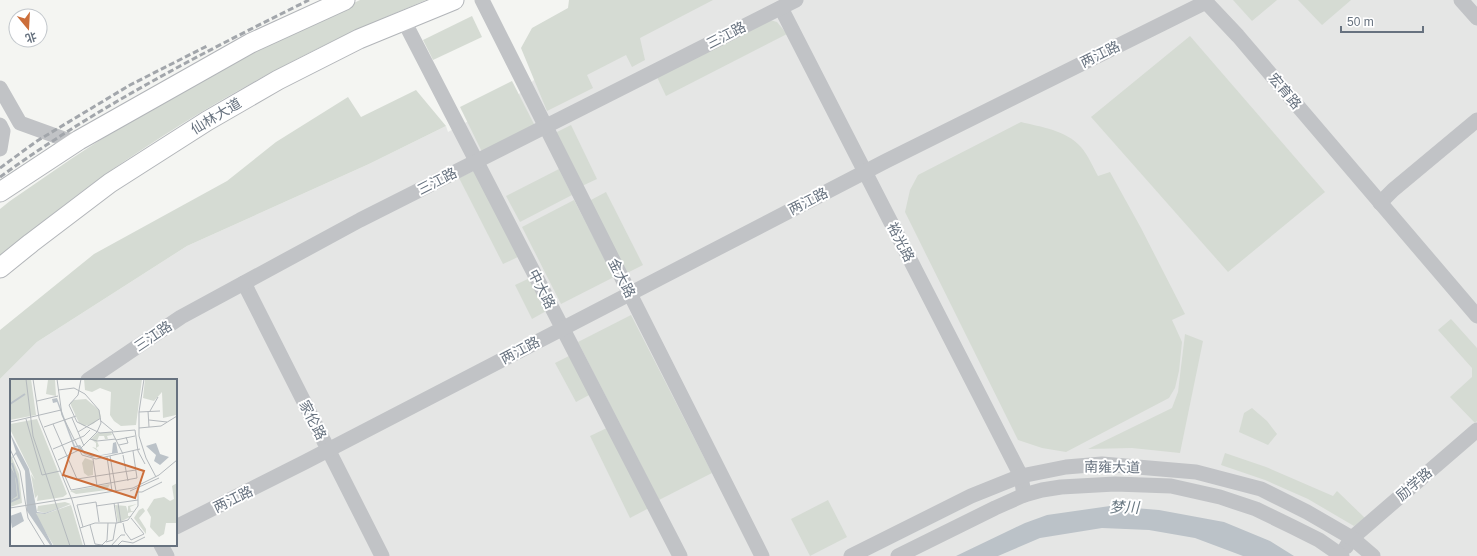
<svg xmlns="http://www.w3.org/2000/svg" width="1477" height="556" viewBox="0 0 1477 556" font-family="Arial,'Noto Sans SC',sans-serif">
	<style>
		.built { fill: #e5e6e5; fill-rule: evenodd }
		.green { fill: #d5dbd3 }
		.water { fill: #bbc2c8 }
		.lines { fill: none; stroke-linecap: round; stroke-linejoin: round }
		.major-casing { stroke: #b2b5b9; stroke-width: 21 }
		.minor { stroke: #c1c3c6; stroke-width: 15 }
		.major { stroke: #fff; stroke-width: 19 }
		.rail { stroke: #a2a6ab; stroke-width: 3; stroke-dasharray: 6 3; stroke-linecap: butt }
		.labels { text-anchor: middle; dominant-baseline: central; stroke-width: 4; stroke-linejoin: round; paint-order: stroke }
		.street-label { font-size: 14px; fill: #67727f; stroke: #fff }
		.water-label { font-size: 15px; font-style: italic; fill: #697882; stroke: #fff }
		.inset-river { fill: none; stroke: #bbc2c8; stroke-width: 2 }
		.inset-road { fill: none; stroke: #b4b9bd; stroke-width: 1 }
		.view { fill: #cc6e3a; fill-opacity: 0.15; stroke: #cc6e3a; stroke-width: 2 }
		.inset-edge { fill: none; stroke: #67727f; stroke-width: 2 }
	</style>
	<rect width="100%" height="100%" fill="#f4f5f2"/>
	<path class="built" d="M 696,0 L 1477,0 L 1477,556 L 0,556 L 0,379 L 37,342 L 187,246 L 369,164 L 446,126 L 448,132 L 519,94 L 534,80 ZM 11,380 L 176,380 L 176,545 L 11,545 Z"/>
	<g class="green">
		<path d="M 360,0 L 426,0 C 376,21 326,43 278,69 C 220,99 164,134 110,171 C 72,198 36,227 0,256 L 0,209 L 10,201 L 71,159 L 120,127 L 259,49 Z"/>
		<polygon points="569,0 713,0 640,38 645,60 632,67 626,55 587,75 593,88 547,111 521,48 532,28 568,8"/>
		<polygon points="1233,0 1277,0 1252,21"/>
		<polygon points="1298,0 1351,0 1322,25"/>
		<polygon points="472,16 482,37 433,60 423,40"/>
		<polygon points="770,20 777,22 787,34 666,96 657,77"/>
		<polygon points="1190,36 1325,192 1228,272 1091,117"/>
		<polygon points="512,81 535,126 482,152 460,107"/>
		<polygon points="416,90 446,126 369,164 187,246 37,342 0,379 0,330 94,254 227,181 276,142 348,97 361,117"/>
		<path d="M 1021,122 C 1041,127 1066,130 1081,147 C 1088,155 1093,167 1098,176 L 1110,172 L 1141,228 L 1185,314 L 1172,320 L 1182,342 L 1179,371 L 1175,388 L 1169,398 L 1066,452 L 1042,448 L 1018,440 L 905,212 L 910,190 L 918,175 Z"/>
		<polygon points="571,125 597,179 582,186 555,133"/>
		<polygon points="559,169 572,195 520,222 506,196"/>
		<polygon points="476,170 520,256 503,264 459,178"/>
		<polygon points="606,192 643,265 627,273 589,201"/>
		<polygon points="574,200 614,277 561,304 522,227"/>
		<polygon points="532,277 548,310 532,319 515,285"/>
		<polygon points="631,315 712,473 659,500 578,342"/>
		<polygon points="1451,319 1477,348 1477,421 1475,423 1450,397 1472,377 1472,368 1438,330"/>
		<polygon points="1185,334 1203,341 1180,453 1132,448 1088,449 1172,408 1178,392"/>
		<polygon points="571,355 591,394 576,402 555,363"/>
		<polygon points="1252,408 1267,421 1277,434 1268,445 1239,432 1244,413"/>
		<polygon points="609,427 649,508 630,518 590,436"/>
		<polygon points="1225,453 1266,467 1333,496 1337,491 1365,518 1354,526 1308,499 1265,480 1221,465"/>
		<polygon points="828,500 847,537 810,556 791,519"/>
	</g>
	<polygon class="water" points="1110,506 1159,510 1224,522 1270,541 1294,556 1243,556 1195,538 1149,530 1102,528 1040,538 998,556 956,556 1025,523 1047,515"/>
	<g class="lines">
		<defs>
			<g id="major">
				<polyline points="0,192 79,140 251,43 345,0"/>
				<polyline points="0,268 31,243 110,183 207,121 278,80 359,39 454,0"/>
			</g>
		</defs>
		<use href="#major" class="major-casing"/>
		<g class="minor">
			<polyline points="482,0 762,556"/>
			<polyline points="1461,0 1477,18"/>
			<polyline points="781,8 1021,476 1024,495"/>
			<polyline points="404,21 680,556"/>
			<polyline points="0,88 20,123 67,140 79,140"/>
			<polyline points="0,125 3,131 0,149"/>
			<polyline points="1380,203 1393,190 1477,120"/>
			<polyline points="244,283 382,556"/>
			<polyline points="88,380 181,317 360,220 796,0"/>
			<polyline points="176,527 305,462 886,161 1206,2 1238,36 1477,316"/>
			<polyline points="161,545 167,556"/>
			<polyline points="1346,547 1352,538 1359,532 1477,430"/>
			<polyline points="851,556 971,496 1021,476 1066,467 1102,464 1196,472 1261,489 1307,512 1352,538 1373,556"/>
			<polyline points="898,556 995,508 1024,495 1042,490 1061,487 1115,484 1171,486 1220,497 1256,509 1293,527 1319,540 1342,556"/>
		</g>
		<use href="#major" class="major"/>
		<g class="rail">
			<polyline points="0,168 37,141 130,85 207,46"/>
			<path d="M 0,177 C 97,107 202,53 309,0"/>
		</g>
	</g>
	<g class="labels">
		<g class="street-label">
			<text transform="translate(726 35) rotate(-27)">三江路</text>
			<text transform="translate(1100 54) rotate(-26)">两江路</text>
			<text transform="translate(1285 91) rotate(50)">宏育路</text>
			<text transform="translate(216 116) rotate(-31)">仙林大道</text>
			<text transform="translate(437 181) rotate(-27)">三江路</text>
			<text transform="translate(808 201) rotate(-27)">两江路</text>
			<text transform="translate(901 242) rotate(63)">裕光路</text>
			<text transform="translate(622 278) rotate(63)">金大路</text>
			<text transform="translate(542 289) rotate(63)">中大路</text>
			<text transform="translate(153 336) rotate(-34)">三江路</text>
			<text transform="translate(520 350) rotate(-28)">两江路</text>
			<text transform="translate(313 420) rotate(63)">家伦路</text>
			<text transform="translate(1112 467) rotate(1)">南雍大道</text>
			<text transform="translate(1414 484) rotate(-41)">励学路</text>
			<text transform="translate(233 499) rotate(-26)">两江路</text>
		</g>
		<g class="water-label">
			<text transform="translate(1124 507) rotate(1)">梦川</text>
		</g>
	</g>
	<g transform="translate(10 379)">
		<rect width="167" height="167" fill="#f4f5f2"/>
		<path d="M 0,0 L 21,0 L 26,36 L 0,41 ZM 74,0 L 132,0 L 126,46 L 111,47 L 104,42 L 100,36 L 101,13 L 90,9 L 82,13 L 75,11 ZM 135,0 L 167,0 L 166,36 L 153,39 L 152,13 L 144,22 L 133,19 ZM 38,1 L 45,1 L 46,17 L 36,15 ZM 76,20 L 89,31 L 91,38 L 83,45 L 74,47 L 69,44 L 60,24 L 64,21 ZM 27,40 L 57,115 L 53,118 L 27,122 L 28,116 L 25,119 L 21,95 L 25,101 L 0,50 L 0,45 ZM 101,53 L 102,56 L 97,57 L 98,60 L 95,60 L 94,57 L 89,57 L 87,62 L 89,67 L 86,69 L 89,73 L 82,68 L 86,69 L 86,64 L 81,60 L 87,54 ZM 0,74 L 9,95 L 12,124 L 0,128 ZM 75,79 L 83,82 L 83,96 L 78,97 L 74,94 L 72,84 ZM 167,104 L 167,144 L 156,144 L 154,155 L 149,158 L 140,148 L 141,138 L 137,131 L 144,120 L 154,118 L 160,122 L 164,120 L 162,107 ZM 100,105 L 97,111 L 66,115 L 60,112 ZM 55,123 L 61,125 L 35,134 L 27,132 L 28,127 ZM 127,125 L 120,128 L 121,132 L 125,132 L 118,134 L 118,137 L 122,137 L 108,144 L 105,126 L 116,127 L 118,133 L 118,127 ZM 61,126 L 73,167 L 44,167 L 27,139 L 26,134 L 35,135 ZM 133,129 L 135,132 L 129,139 L 136,150 L 136,155 L 124,139 L 129,131 Z" fill="#d5dbd3"/>
		<path d="M 47,19 L 65,67 L 70,66 L 76,75 L 86,77 L 102,74 L 103,64 L 106,63 L 108,74 L 82,78 L 74,75 L 68,68 L 64,69 L 47,23 L 43,24 L 42,20 ZM 0,54 L 19,90 L 27,133 L 35,134 L 61,125 L 35,135 L 26,134 L 43,167 L 40,166 L 17,132 L 15,92 L 6,75 L 0,81 L 6,73 ZM 146,64 L 150,75 L 159,78 L 150,86 L 144,82 L 146,76 L 136,67 ZM 0,87 L 5,96 L 7,117 L 0,122 ZM 11,133 L 14,142 L 2,149 L 0,137 Z" fill="#bbc2c8"/>
		<path class="inset-river" d="M 0,25 L 15,15M 0,123 L 9,119 L 7,101 L 2,84"/>
		<path class="inset-road" d="M 16,0 L 23,57 L 60,167M 23,0 L 29,39 L 62,121 L 75,167M 47,0 L 52,36 L 72,76 L 86,80 L 130,70M 71,0 L 68,16 L 59,26 L 67,43 L 90,54 L 125,51 L 128,72 L 135,85M 134,0 L 129,33 L 129,57 L 136,79 L 146,98M 27,22 L 48,17M 138,32 L 139,48M 140,32 L 148,18M 129,33 L 150,32M 62,39 L 74,67M 16,40 L 32,96 L 50,92M 139,41 L 157,43M 91,42 L 103,52M 0,43 L 51,31M 43,45 L 67,100 L 126,91M 34,48 L 66,37M 129,49 L 151,47 L 167,37M 68,53 L 91,39M 102,53 L 113,75M 80,60 L 87,62 L 106,60M 106,61 L 125,57M 109,66 L 118,64 L 116,58M 0,70 L 10,92 L 18,139 L 35,167M 43,70 L 74,57 L 80,51M 113,76 L 118,102M 100,77 L 106,112M 97,78 L 102,112M 83,80 L 87,107M 48,81 L 69,71 L 87,53 L 91,44 L 89,31 L 75,15 L 64,9 L 48,11M 54,95 L 61,111 L 127,99 L 123,72M 120,112 L 149,99M 127,113 L 132,113 L 152,103M 104,124 L 107,144M 108,124 L 111,144M 86,127 L 128,121M 0,129 L 123,109 L 149,96 L 167,81M 113,144 L 115,153 L 121,161 L 134,155 L 121,139M 80,146 L 85,165 L 92,166 L 97,161 L 98,144M 73,148 L 67,126 L 86,123 L 89,143M 70,149 L 85,144 L 107,144 L 118,141 L 128,127 L 128,110M 96,163 L 103,161 L 106,144M 101,167 L 111,156 L 115,156M 107,167 L 112,162 L 123,164 L 135,158"/>
		<path class="view" d="M 62,69 L 134,92 L 125,119 L 53,96 Z"/>
		<rect width="167" height="167" class="inset-edge"/>
	</g>
	<g transform="translate(28 28) rotate(162)"><circle r="19" fill="#ffffff" stroke="#c2c7cc"/>
	<path d="M0-3L7 15L0 10L-7 15Z" fill="#cc6e3a"/>
	<text y="-6" font-size="11" font-weight="bold" text-anchor="middle" fill="#67727f">北</text>
	</g>
	<path d="M1341 26v6h82v-6" fill="none" stroke="#67727f" stroke-width="2"/>
	<text x="1347" y="26" font-size="12" fill="#67727f" stroke="#ffffff" stroke-width="3" paint-order="stroke">50 m</text>
</svg>
